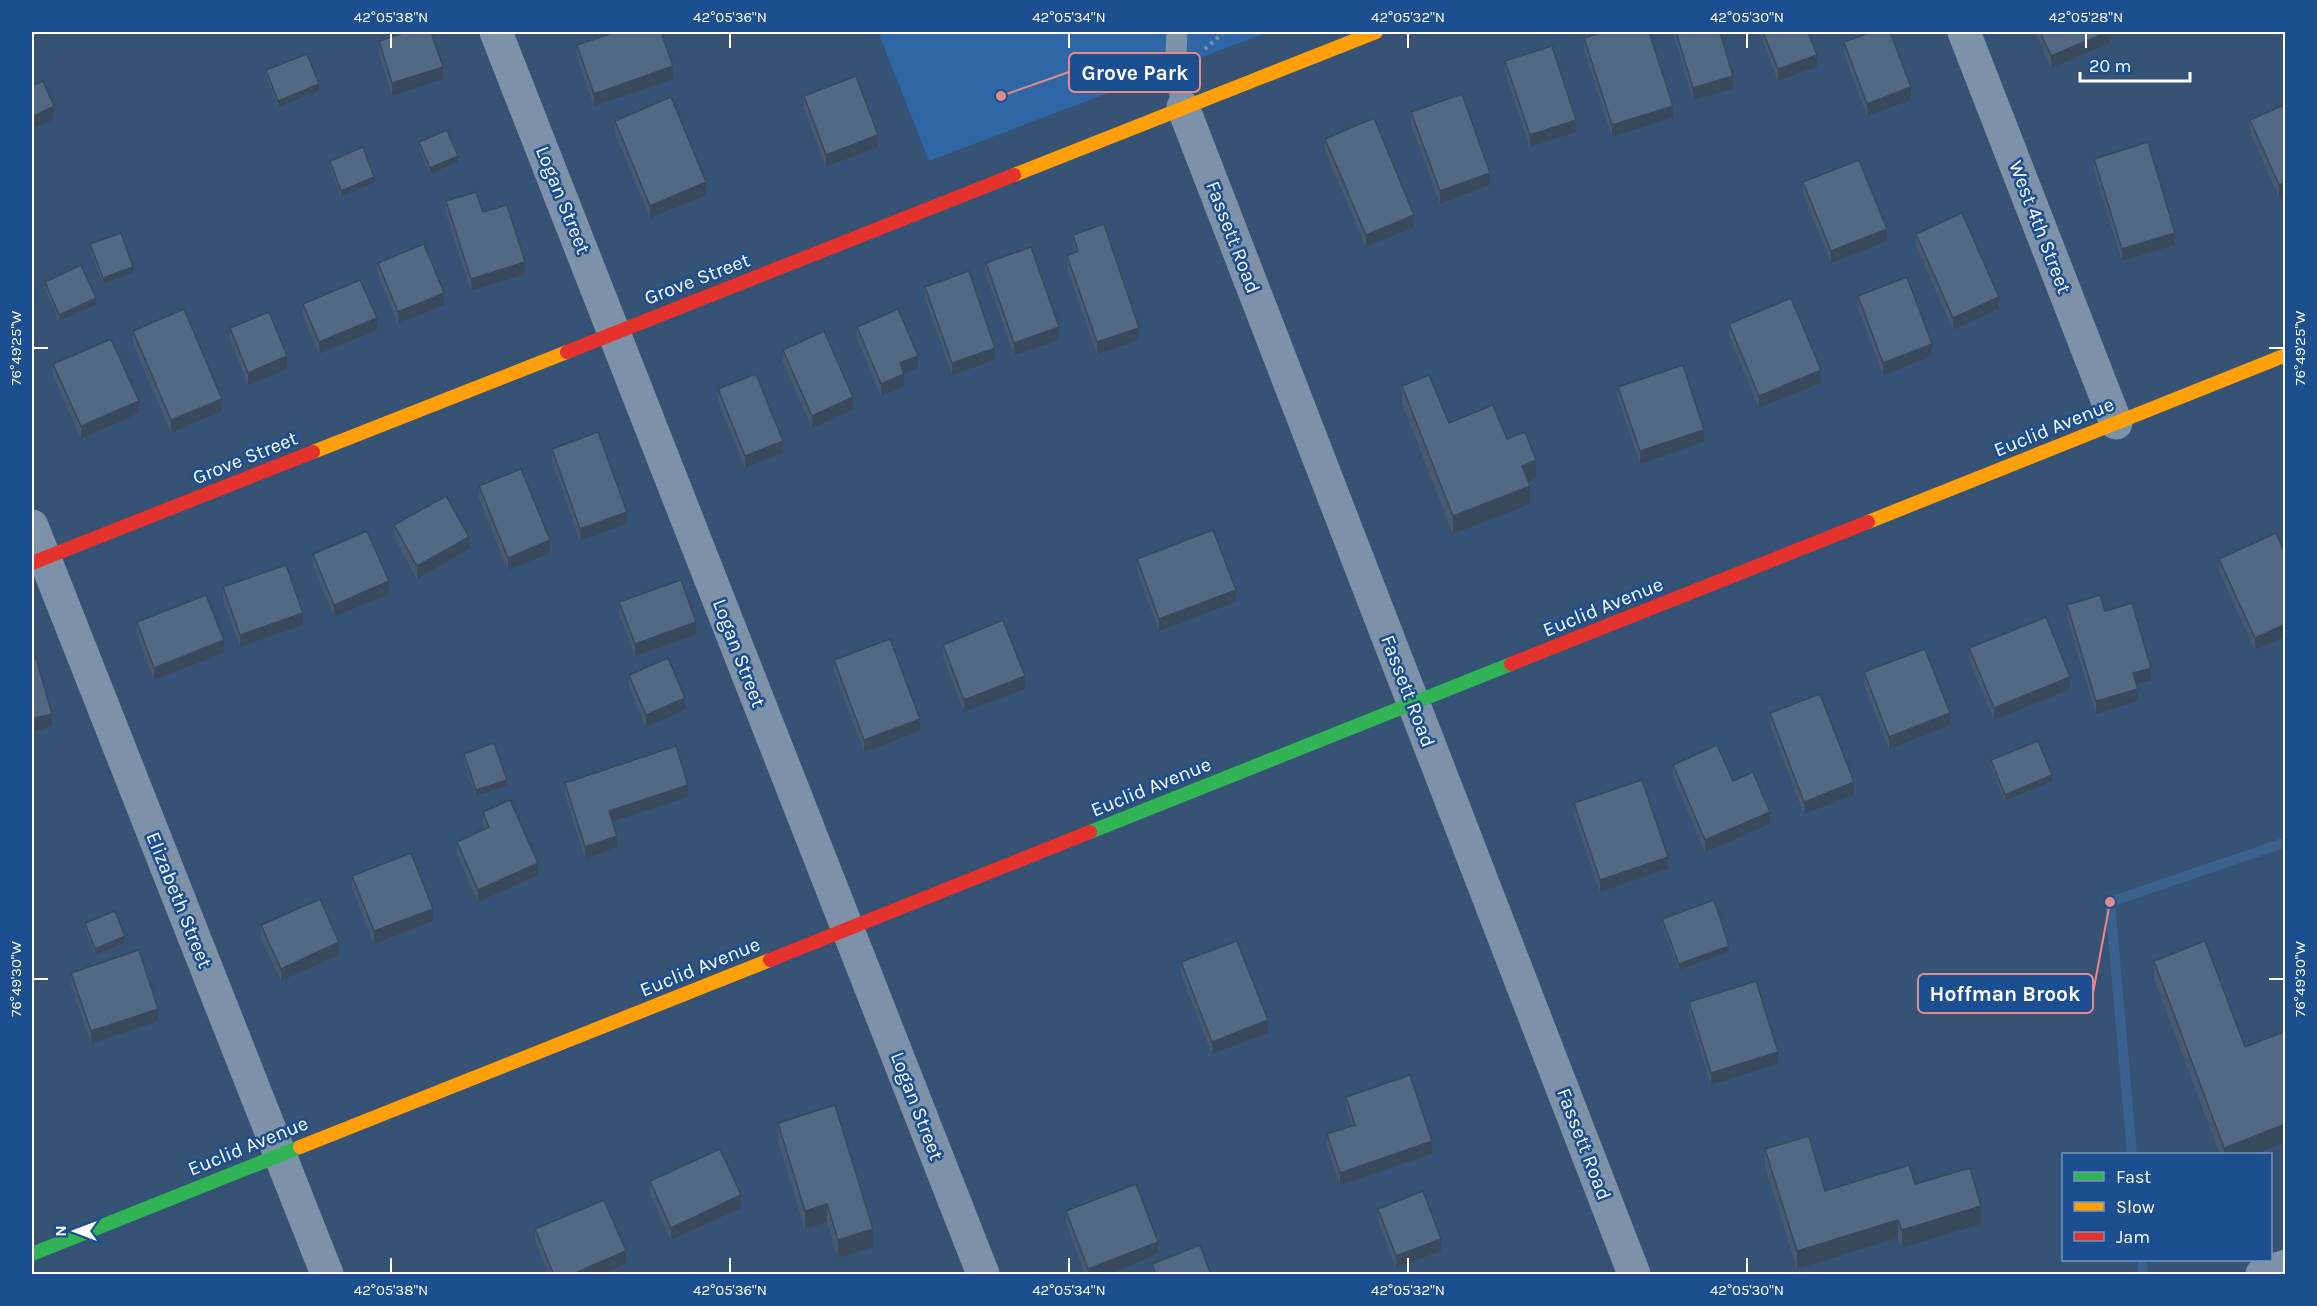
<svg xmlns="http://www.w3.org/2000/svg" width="2317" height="1306" viewBox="0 0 2317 1306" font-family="Karla,sans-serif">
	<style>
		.green { fill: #2f66a5 }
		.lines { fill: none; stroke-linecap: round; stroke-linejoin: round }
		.stream { stroke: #3b618d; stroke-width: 10 }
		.path { stroke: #7d92a8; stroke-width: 4; stroke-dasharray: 3 4.5; stroke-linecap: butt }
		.lane { stroke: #7d92a8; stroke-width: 21 }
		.street { stroke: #7d92a8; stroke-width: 33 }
		.fast { stroke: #30b455; stroke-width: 14 }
		.slow { stroke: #ff9f0a; stroke-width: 14 }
		.jam { stroke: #e5322d; stroke-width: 14 }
		.wall { fill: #475a72 }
		.shaded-wall { fill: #394a5c }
		.building { fill: #526984; stroke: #394a5c; stroke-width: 1.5 }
		.ticks { fill: none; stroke: #fff; stroke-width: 2 }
		.labels { text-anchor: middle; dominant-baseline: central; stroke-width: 5; stroke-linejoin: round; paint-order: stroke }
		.street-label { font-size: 20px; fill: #fff; stroke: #1b4f8f }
		.leader { fill: none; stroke: #e88989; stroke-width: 2 }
		.callout-dot { fill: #e88989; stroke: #1b4f8f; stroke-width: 2 }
		.callout { fill: #1b4f8f; stroke: #e88989; stroke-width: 2 }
		.callout-label { font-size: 21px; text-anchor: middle; font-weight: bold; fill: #fff }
		.neatline { fill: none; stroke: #fff; stroke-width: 2 }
		.ticks-label { font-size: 15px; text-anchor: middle; fill: #fff }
	</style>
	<rect width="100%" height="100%" fill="#365274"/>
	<polygon class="green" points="878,32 1268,32 929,161"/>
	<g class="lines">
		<g class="stream">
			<polyline points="2132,1154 2110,902 2286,842"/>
			<polyline points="2142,1260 2143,1274"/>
		</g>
		<polyline class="path" points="1205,49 1224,32"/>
		<polyline class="lane" points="1177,32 1175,74 1183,107"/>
		<g class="street">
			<polyline points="496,32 983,1274"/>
			<polyline points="1964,32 2116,423"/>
			<polyline points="1183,107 1634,1274"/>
			<polyline points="32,526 327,1274"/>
			<polyline points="2262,1274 2286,1266"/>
		</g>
		<g class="fast">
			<polyline points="1090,832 1511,664"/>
			<polyline points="32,1254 300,1147"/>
		</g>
		<g class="slow">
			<polyline points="1014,175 1376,32"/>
			<polyline points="313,452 567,352"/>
			<polyline points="1868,522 2286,355"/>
			<polyline points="300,1147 770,960"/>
		</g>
		<g class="jam">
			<polyline points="567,352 1014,175"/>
			<polyline points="32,563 313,452"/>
			<polyline points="1511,664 1868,522"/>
			<polyline points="770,960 1090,832"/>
		</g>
	</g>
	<g class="wall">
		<polygon points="1673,32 1720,32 1733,89 1693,100"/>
		<polygon points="1759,32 1808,32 1817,67 1778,81"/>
		<polygon points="2035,32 2110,32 2110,43 2051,68"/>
		<polygon points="1584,38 1673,118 1612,137 1584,50"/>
		<polygon points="379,41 443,79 392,96 379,53"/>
		<polygon points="1844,42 1911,100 1867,116 1844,54"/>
		<polygon points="577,45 673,79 594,106 577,57"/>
		<polygon points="1505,61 1576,132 1530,147 1505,73"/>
		<polygon points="266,70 319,91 278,107 266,76"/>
		<polygon points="804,96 878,147 826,167 804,109"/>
		<polygon points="2286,104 2286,194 2279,197 2250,132 2250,120"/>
		<polygon points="1411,112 1490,185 1440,204 1411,125"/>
		<polygon points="615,121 706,195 650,218 615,133"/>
		<polygon points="1325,139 1414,227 1366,247 1325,151"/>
		<polygon points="419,142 458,162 430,174 419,148"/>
		<polygon points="2094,159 2175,245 2122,261 2094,171"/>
		<polygon points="330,161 374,183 341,197 330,167"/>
		<polygon points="1803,182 1887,241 1831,263 1803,194"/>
		<polygon points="446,201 483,212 525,274 471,291 446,214"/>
		<polygon points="1916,234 1999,309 1953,330 1916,246"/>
		<polygon points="1073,235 1139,340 1097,355 1067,268 1067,256 1075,253 1073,247"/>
		<polygon points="90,244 133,273 103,284 90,250"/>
		<polygon points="378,263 444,305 398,324 378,275"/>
		<polygon points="986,263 1059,340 1014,355 986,275"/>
		<polygon points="45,282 96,305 59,321 45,288"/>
		<polygon points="925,287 995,360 952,375 925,299"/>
		<polygon points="1858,296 1932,356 1883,375 1858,308"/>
		<polygon points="303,304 377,330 319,354 303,316"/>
		<polygon points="1729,324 1821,383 1759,408 1729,336"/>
		<polygon points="857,327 918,368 904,374 904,386 881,396 857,339"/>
		<polygon points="230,328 287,369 248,385 230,340"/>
		<polygon points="133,331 222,411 171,433 133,344"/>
		<polygon points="783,350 853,410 812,428 783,362"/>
		<polygon points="53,364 139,413 81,439 53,376"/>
		<polygon points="1402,386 1449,423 1507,439 1536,478 1528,481 1530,504 1453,534 1402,404"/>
		<polygon points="1618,387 1704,442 1640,464 1618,399"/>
		<polygon points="718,389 783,453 745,468 718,401"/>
		<polygon points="552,449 627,524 580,541 552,461"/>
		<polygon points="479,486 550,553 508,570 479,499"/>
		<polygon points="394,525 469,549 417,579 394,537"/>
		<polygon points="313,554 389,594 334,617 313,566"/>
		<polygon points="2286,556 2286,636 2255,650 2219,571 2219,559"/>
		<polygon points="1137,559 1236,602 1159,631 1137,571"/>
		<polygon points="223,587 303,625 240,647 223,600"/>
		<polygon points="619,602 696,635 635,656 619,614"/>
		<polygon points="2067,605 2105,611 2151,680 2137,684 2138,701 2096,714 2067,618"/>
		<polygon points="137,622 224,653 154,680 137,634"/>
		<polygon points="943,645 1025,689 964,712 943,657"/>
		<polygon points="1969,648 2070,689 1994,720 1969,660"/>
		<polygon points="834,660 920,731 864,752 834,672"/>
		<polygon points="1864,672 1950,725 1889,749 1864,685"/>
		<polygon points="629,675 685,710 646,727 629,687"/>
		<polygon points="1770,713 1854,795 1804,814 1770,725"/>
		<polygon points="464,754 507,786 476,796 464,760"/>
		<polygon points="1991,760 2052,781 2005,801 1991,766"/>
		<polygon points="1673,765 1733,781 1770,824 1705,852 1673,777"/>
		<polygon points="565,783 688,797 613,822 617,848 585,859 565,795"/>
		<polygon points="1574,803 1668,869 1600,892 1574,815"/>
		<polygon points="483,812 538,875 478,902 457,854 457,842 485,829 483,825"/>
		<polygon points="352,876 433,921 374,944 352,888"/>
		<polygon points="1662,919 1729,952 1679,970 1662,925"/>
		<polygon points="85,923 125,943 95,955 85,930"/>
		<polygon points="261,925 339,955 281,981 261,938"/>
		<polygon points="2154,961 2245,1047 2286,1031 2286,1142 2253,1155 2220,1155 2154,979"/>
		<polygon points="1181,962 1268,1033 1212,1054 1181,975"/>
		<polygon points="71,973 158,1021 91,1044 71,985"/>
		<polygon points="1689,1002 1778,1064 1711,1085 1689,1014"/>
		<polygon points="1346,1097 1432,1154 1340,1185 1327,1147 1327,1134 1352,1126 1346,1109"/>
		<polygon points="778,1123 873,1247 838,1258 827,1222 805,1229 778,1141"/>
		<polygon points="1765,1149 1825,1191 1915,1184 1981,1224 1902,1248 1898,1238 1797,1269 1765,1167"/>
		<polygon points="650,1181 741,1208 671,1240 650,1194"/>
		<polygon points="1378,1209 1441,1251 1396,1268 1378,1221"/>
		<polygon points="1066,1211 1158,1254 1107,1275 1085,1275 1066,1223"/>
		<polygon points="535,1229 626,1264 599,1275 549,1275 535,1241"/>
		<polygon points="1152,1264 1211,1275 1152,1275"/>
	</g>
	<g class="shaded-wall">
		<polygon points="2107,32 2110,32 2110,43 2051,68 2051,56"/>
		<polygon points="1817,55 1817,67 1778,81 1778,69"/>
		<polygon points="673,66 673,79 594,106 594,94"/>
		<polygon points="443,67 443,79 392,96 392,83"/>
		<polygon points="1733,76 1733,89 1693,100 1693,88"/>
		<polygon points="319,84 319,91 278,107 278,101"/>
		<polygon points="1911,87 1911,100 1867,116 1867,104"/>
		<polygon points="54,106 54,119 32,129 32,117"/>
		<polygon points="1673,106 1673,118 1612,137 1612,125"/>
		<polygon points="1576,120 1576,132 1530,147 1530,135"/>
		<polygon points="878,135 878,147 826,167 826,155"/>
		<polygon points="458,156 458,162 430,174 430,168"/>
		<polygon points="1490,173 1490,185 1440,204 1440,191"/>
		<polygon points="374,177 374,183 341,197 341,191"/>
		<polygon points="706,182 706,195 650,218 650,206"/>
		<polygon points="2286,182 2286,194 2279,197 2279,185"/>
		<polygon points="1414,215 1414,227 1366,247 1366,235"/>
		<polygon points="1887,229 1887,241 1831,263 1831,251"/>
		<polygon points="2175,233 2175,245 2122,261 2122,249"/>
		<polygon points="525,262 525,274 471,291 471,279"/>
		<polygon points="133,267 133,273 103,284 103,278"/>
		<polygon points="444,293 444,305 398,324 398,312"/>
		<polygon points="1999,297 1999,309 1953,330 1953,318"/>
		<polygon points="96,298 96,305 59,321 59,315"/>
		<polygon points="377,318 377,330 319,354 319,342"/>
		<polygon points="1059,327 1059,340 1014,355 1014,343"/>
		<polygon points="1139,328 1139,340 1097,355 1097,342"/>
		<polygon points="1932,344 1932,356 1883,375 1883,363"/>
		<polygon points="995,348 995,360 952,375 952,363"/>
		<polygon points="287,356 287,369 248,385 248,373"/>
		<polygon points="918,356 918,368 900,375 900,363"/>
		<polygon points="1821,370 1821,383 1759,408 1759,396"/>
		<polygon points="904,374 904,386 881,396 881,384"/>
		<polygon points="853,397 853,410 812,428 812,416"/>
		<polygon points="222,399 222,411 171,433 171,420"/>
		<polygon points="139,401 139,413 81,439 81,426"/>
		<polygon points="1704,430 1704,442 1640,464 1640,451"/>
		<polygon points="783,441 783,453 745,468 745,456"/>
		<polygon points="1536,460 1536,478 1522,484 1522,466"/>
		<polygon points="1530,486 1530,504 1453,534 1453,516"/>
		<polygon points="627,512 627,524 580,541 580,529"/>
		<polygon points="469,537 469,549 417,579 417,566"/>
		<polygon points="550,540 550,553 508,570 508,558"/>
		<polygon points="389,581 389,594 334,617 334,605"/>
		<polygon points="1236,590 1236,602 1159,631 1159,619"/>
		<polygon points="303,613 303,625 240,647 240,635"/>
		<polygon points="696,622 696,635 635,656 635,644"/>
		<polygon points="2286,624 2286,636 2255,650 2255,638"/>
		<polygon points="224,640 224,653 154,680 154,668"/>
		<polygon points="2151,668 2151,680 2133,685 2133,673"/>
		<polygon points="1025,676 1025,689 964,712 964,700"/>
		<polygon points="2070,677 2070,689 1994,720 1994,708"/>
		<polygon points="2138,689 2138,701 2096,714 2096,701"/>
		<polygon points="685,698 685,710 646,727 646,715"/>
		<polygon points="1950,713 1950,725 1889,749 1889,737"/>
		<polygon points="52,714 52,726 32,732 32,719"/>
		<polygon points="920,719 920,731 864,752 864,740"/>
		<polygon points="2052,775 2052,781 2005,801 2005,795"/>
		<polygon points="507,780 507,786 476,796 476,790"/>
		<polygon points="1854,782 1854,795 1804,814 1804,802"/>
		<polygon points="688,785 688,797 609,823 609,811"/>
		<polygon points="1770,812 1770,824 1705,852 1705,840"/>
		<polygon points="617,836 617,848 585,859 585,847"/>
		<polygon points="1668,857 1668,869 1600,892 1600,880"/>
		<polygon points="538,863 538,875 478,902 478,890"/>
		<polygon points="433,909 433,921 374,944 374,931"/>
		<polygon points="125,936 125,943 95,955 95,949"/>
		<polygon points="339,942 339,955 281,981 281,969"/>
		<polygon points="1729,946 1729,952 1679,970 1679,964"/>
		<polygon points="158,1009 158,1021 91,1044 91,1031"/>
		<polygon points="1268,1020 1268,1033 1212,1054 1212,1042"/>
		<polygon points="1778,1052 1778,1064 1711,1085 1711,1073"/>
		<polygon points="2286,1124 2286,1142 2253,1155 2224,1155 2224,1148"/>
		<polygon points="1432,1141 1432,1154 1340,1185 1340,1173"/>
		<polygon points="741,1195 741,1208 671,1240 671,1228"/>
		<polygon points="827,1204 827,1222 805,1229 805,1211"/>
		<polygon points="1981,1206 1981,1224 1902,1248 1902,1230"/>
		<polygon points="1898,1220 1898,1238 1797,1269 1797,1251"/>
		<polygon points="873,1229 873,1247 838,1258 838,1240"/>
		<polygon points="1441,1239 1441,1251 1396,1268 1396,1256"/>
		<polygon points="1158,1242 1158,1254 1107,1275 1088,1275 1088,1269"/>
		<polygon points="626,1251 626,1264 599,1275 570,1275"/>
	</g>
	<g class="building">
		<polygon points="407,32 431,32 443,67 392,83 379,41"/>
		<polygon points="616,32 661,32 673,66 594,94 577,45"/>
		<polygon points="1604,32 1649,32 1673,106 1612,125 1584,38"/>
		<polygon points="1676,32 1720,32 1733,76 1693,88"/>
		<polygon points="1763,32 1808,32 1817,55 1778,69"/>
		<polygon points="1872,32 1890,32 1911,87 1867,104 1844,42"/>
		<polygon points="2040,32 2107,32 2051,56"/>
		<polygon points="1552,46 1576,120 1530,135 1505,61"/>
		<polygon points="307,54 319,84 278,101 266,70"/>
		<polygon points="856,76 878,135 826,155 804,96"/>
		<polygon points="43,81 54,106 32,117 32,86"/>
		<polygon points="1462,94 1490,173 1440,191 1411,112"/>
		<polygon points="671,97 706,182 650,206 615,121"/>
		<polygon points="2286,104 2286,182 2279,185 2250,120"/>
		<polygon points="1374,118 1414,215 1366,235 1325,139"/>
		<polygon points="447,130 458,156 430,168 419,142"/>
		<polygon points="2148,142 2175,233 2122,249 2094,159"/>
		<polygon points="363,147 374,177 341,191 330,161"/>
		<polygon points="1859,160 1887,229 1831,251 1803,182"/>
		<polygon points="476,192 483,212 507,205 525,262 471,279 446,201"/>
		<polygon points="1962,213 1999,297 1953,318 1916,234"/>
		<polygon points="1104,224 1139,328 1097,342 1067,256 1078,251 1073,235"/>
		<polygon points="121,233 133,267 103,278 90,244"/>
		<polygon points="424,244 444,293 398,312 378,263"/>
		<polygon points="1031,247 1059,327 1014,343 986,263"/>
		<polygon points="81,265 96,298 59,315 45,282"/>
		<polygon points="969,271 995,348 952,363 925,287"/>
		<polygon points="1907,277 1932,344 1883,363 1858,296"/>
		<polygon points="360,280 377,318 319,342 303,304"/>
		<polygon points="1791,298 1821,370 1759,396 1729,324"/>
		<polygon points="184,309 222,399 171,420 133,331"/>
		<polygon points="898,309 918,356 900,363 904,374 881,384 857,327"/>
		<polygon points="269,312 287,356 248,373 230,328"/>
		<polygon points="824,331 853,397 812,416 783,350"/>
		<polygon points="111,339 139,401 81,426 53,364"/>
		<polygon points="1683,365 1704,430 1640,451 1618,387"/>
		<polygon points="756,374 783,441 745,456 718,389"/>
		<polygon points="1429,375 1449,423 1493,405 1507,439 1525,432 1536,460 1522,466 1530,486 1453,516 1402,386"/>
		<polygon points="598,432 627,512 580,529 552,449"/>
		<polygon points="521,469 550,540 508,558 479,486"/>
		<polygon points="446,496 469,537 417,566 394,525"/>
		<polygon points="1213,530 1236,590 1159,619 1137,559"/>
		<polygon points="367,531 389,581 334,605 313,554"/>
		<polygon points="2276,533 2286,556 2286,624 2255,638 2219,559"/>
		<polygon points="286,565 303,613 240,635 223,587"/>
		<polygon points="681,580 696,622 635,644 619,602"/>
		<polygon points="206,595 224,640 154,668 137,622"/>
		<polygon points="2100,595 2105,611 2132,603 2151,668 2133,673 2138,689 2096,701 2067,605"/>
		<polygon points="2046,617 2070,677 1994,708 1969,648"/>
		<polygon points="1003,620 1025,676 964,700 943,645"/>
		<polygon points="890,639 920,719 864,740 834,660"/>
		<polygon points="1925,649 1950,713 1889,737 1864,672"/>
		<polygon points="36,658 52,714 32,719 32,660"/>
		<polygon points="668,658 685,698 646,715 629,675"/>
		<polygon points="1820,694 1854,782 1804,802 1770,713"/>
		<polygon points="2038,741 2052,775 2005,795 1991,760"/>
		<polygon points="494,743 507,780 476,790 464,754"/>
		<polygon points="1717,745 1733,781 1753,772 1770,812 1705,840 1673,765"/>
		<polygon points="676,746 688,785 609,811 617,836 585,847 565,783"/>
		<polygon points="1642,780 1668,857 1600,880 1574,803"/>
		<polygon points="510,800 538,863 478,890 457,842 489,827 483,812"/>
		<polygon points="411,853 433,909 374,931 352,876"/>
		<polygon points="320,899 339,942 281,969 261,925"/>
		<polygon points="1714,900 1729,946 1679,964 1662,919"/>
		<polygon points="115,911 125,936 95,949 85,923"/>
		<polygon points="1237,941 1268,1020 1212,1042 1181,962"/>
		<polygon points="2205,941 2245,1047 2286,1031 2286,1124 2224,1148 2154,961"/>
		<polygon points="139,950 158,1009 91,1031 71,973"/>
		<polygon points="1756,981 1778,1052 1711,1073 1689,1002"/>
		<polygon points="1410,1075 1432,1141 1340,1173 1327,1134 1355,1125 1346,1097"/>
		<polygon points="835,1105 873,1229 838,1240 827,1204 805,1211 778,1123"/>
		<polygon points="1809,1136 1825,1191 1909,1165 1915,1184 1970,1168 1981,1206 1902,1230 1898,1220 1797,1251 1765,1149"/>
		<polygon points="720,1149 741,1195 671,1228 650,1181"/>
		<polygon points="1136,1184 1158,1242 1088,1269 1066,1211"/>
		<polygon points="1423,1191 1441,1239 1396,1256 1378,1209"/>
		<polygon points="604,1200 626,1251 570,1275 554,1275 535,1229"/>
		<polygon points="1200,1245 1211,1275 1156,1275 1152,1264"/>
	</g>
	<path class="ticks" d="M 391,33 L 391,48M 730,33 L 730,48M 1069,33 L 1069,48M 1408,33 L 1408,48M 1747,33 L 1747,48M 2086,33 L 2086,48M 33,348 L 48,348M 2269,348 L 2284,348M 33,979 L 48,979M 2269,979 L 2284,979M 391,1258 L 391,1273M 730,1258 L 730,1273M 1069,1258 L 1069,1273M 1408,1258 L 1408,1273M 1747,1258 L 1747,1273"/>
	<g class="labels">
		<g class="street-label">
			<text transform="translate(563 200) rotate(68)">Logan Street</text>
			<text transform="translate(2040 227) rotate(69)">West 4th Street</text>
			<text transform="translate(1233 237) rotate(69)">Fassett Road</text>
			<text transform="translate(697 279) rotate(-21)">Grove Street</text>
			<text transform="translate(2054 427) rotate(-22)">Euclid Avenue</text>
			<text transform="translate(245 458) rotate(-22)">Grove Street</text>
			<text transform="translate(1603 607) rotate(-22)">Euclid Avenue</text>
			<text transform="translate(739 653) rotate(69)">Logan Street</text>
			<text transform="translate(1408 691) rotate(69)">Fassett Road</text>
			<text transform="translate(1151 787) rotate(-22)">Euclid Avenue</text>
			<text transform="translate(179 900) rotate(68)">Elizabeth Street</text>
			<text transform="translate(700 967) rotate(-22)">Euclid Avenue</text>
			<text transform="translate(917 1106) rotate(69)">Logan Street</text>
			<text transform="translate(1584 1144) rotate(69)">Fassett Road</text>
			<text transform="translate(248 1146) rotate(-22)">Euclid Avenue</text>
		</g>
	</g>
	<path class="leader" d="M1001 96L1069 72M2110 902L2093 993"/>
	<g class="callout-dot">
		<circle cx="1001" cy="96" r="6"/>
		<circle cx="2110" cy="902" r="6"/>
	</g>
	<g class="callout">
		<rect x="1069" y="53" width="131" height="39" rx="6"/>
		<rect x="1918" y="974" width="175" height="39" rx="6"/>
	</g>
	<g class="callout-label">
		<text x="1135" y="80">Grove Park</text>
		<text x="2005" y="1001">Hoffman Brook</text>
	</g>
	<rect width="2317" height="1306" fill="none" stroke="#1b4f8f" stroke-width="66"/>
	<rect x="2062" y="1153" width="210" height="108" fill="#1b4f8f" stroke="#7695bc" stroke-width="1.5"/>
	<rect x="2074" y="1172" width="30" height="9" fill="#30b455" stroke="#7695bc" stroke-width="1.5"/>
	<text x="2116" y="1183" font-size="18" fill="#ffffff">Fast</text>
	<rect x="2074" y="1202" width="30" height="9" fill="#ff9f0a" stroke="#7695bc" stroke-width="1.5"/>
	<text x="2116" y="1213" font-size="18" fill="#ffffff">Slow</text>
	<rect x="2074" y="1232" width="30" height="9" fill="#e5322d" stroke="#7695bc" stroke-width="1.5"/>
	<text x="2116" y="1243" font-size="18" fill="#ffffff">Jam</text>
	<g transform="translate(75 1231) rotate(270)" stroke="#1b4f8f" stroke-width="4.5" paint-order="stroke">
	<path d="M0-4.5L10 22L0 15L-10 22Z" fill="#ffffff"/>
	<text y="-9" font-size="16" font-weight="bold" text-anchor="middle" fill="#ffffff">N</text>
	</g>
	<path d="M2080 72v9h110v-9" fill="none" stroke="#ffffff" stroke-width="3"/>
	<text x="2089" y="72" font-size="18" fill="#ffffff" stroke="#1b4f8f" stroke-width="4.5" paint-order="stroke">20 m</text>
	<rect x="33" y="33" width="2251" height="1240" class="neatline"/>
	<g class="ticks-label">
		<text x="391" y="22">42°05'38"N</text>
		<text x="730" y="22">42°05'36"N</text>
		<text x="1069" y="22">42°05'34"N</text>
		<text x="1408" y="22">42°05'32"N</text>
		<text x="1747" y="22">42°05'30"N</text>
		<text x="2086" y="22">42°05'28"N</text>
		<text transform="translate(2300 348) rotate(-90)" y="5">76°49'25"W</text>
		<text transform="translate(16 348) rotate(-90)" y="5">76°49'25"W</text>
		<text transform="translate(2300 979) rotate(-90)" y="5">76°49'30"W</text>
		<text transform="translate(16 979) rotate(-90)" y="5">76°49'30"W</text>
		<text x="391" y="1295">42°05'38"N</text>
		<text x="730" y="1295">42°05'36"N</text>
		<text x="1069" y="1295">42°05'34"N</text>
		<text x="1408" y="1295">42°05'32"N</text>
		<text x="1747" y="1295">42°05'30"N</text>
	</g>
</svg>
